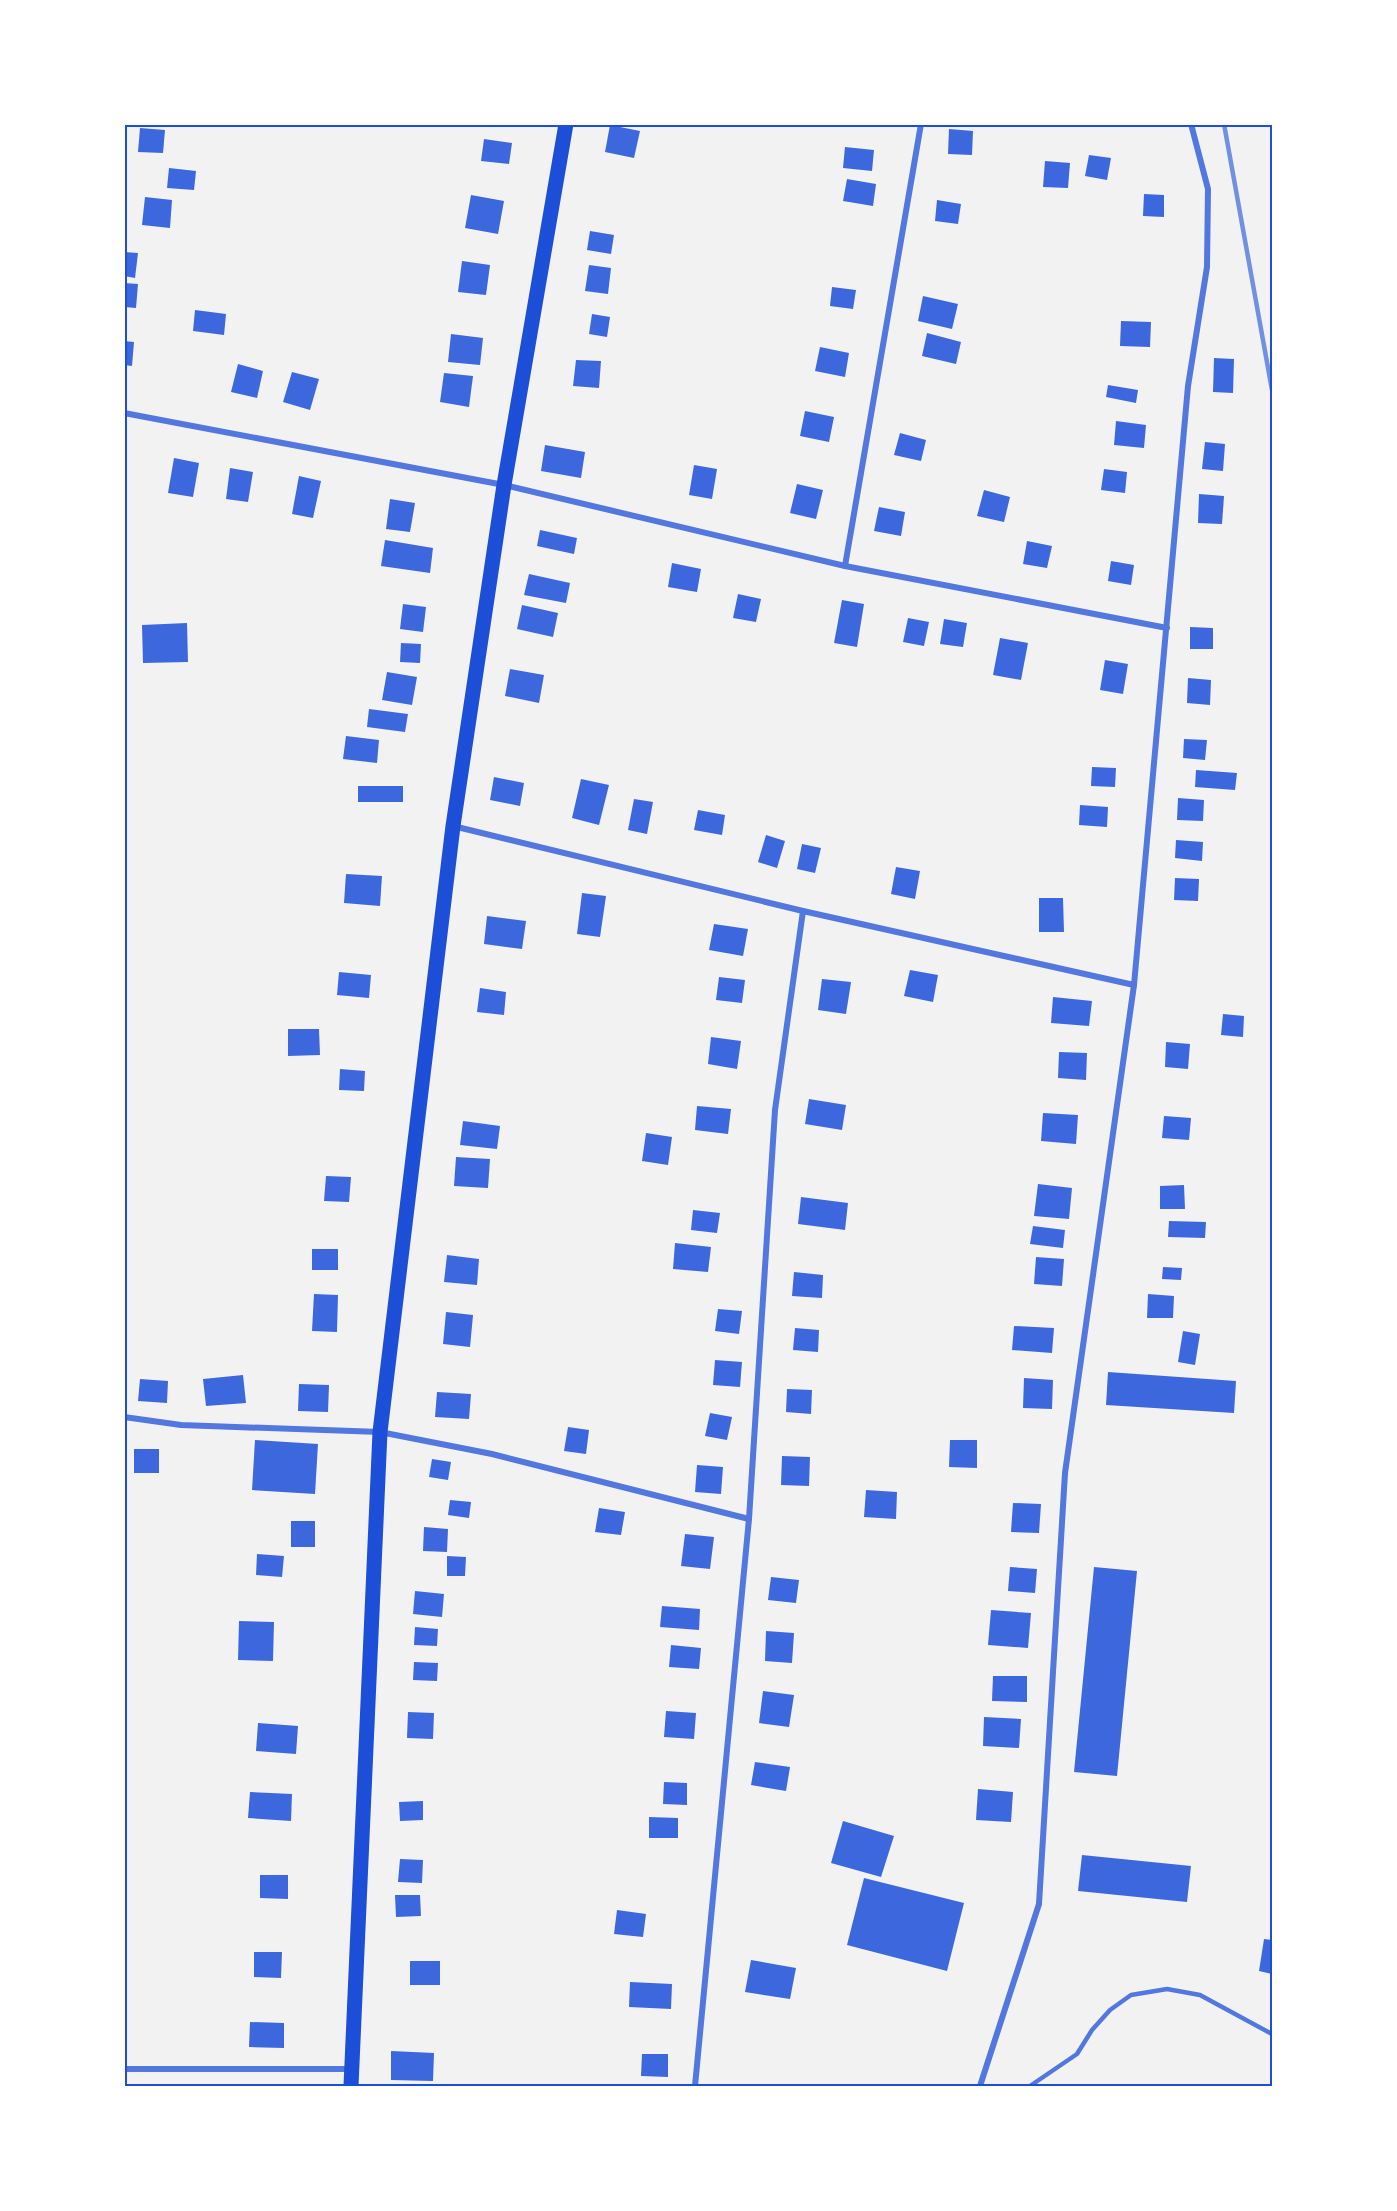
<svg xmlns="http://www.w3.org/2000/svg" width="1397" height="2211" viewBox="0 0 1397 2211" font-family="'PT Sans Narrow',sans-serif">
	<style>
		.building { fill: #3d67dc }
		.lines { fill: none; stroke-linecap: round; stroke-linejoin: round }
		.service { stroke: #5277de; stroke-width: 4.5 }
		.minor { stroke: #5277de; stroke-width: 6 }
		.primary { stroke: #1d4ed8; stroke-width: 15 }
		.rail { stroke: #7290e2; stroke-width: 4.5 }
		.neatline { fill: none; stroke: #1d4ed8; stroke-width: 2 }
	</style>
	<rect width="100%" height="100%" fill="#f2f2f2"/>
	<g class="building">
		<polygon points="610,125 640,131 634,158 605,152"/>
		<polygon points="140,128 165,130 163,153 138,152"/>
		<polygon points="949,129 973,131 972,155 948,154"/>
		<polygon points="484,139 512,143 509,164 481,161"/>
		<polygon points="845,147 874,150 872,171 843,168"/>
		<polygon points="1089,155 1111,158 1107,180 1085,176"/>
		<polygon points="1045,161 1070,163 1068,188 1043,187"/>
		<polygon points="169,168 196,171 194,190 167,188"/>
		<polygon points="847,179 876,184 873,206 843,201"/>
		<polygon points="1144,194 1164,195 1164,217 1143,216"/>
		<polygon points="471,195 504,201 498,234 465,228"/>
		<polygon points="145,197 172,200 170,228 142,225"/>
		<polygon points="937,200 961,204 958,224 935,221"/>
		<polygon points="590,231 614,235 611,254 587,250"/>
		<polygon points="124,252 138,253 135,278 124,276"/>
		<polygon points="462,261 490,265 486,295 458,292"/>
		<polygon points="589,265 611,268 608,294 585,291"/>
		<polygon points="124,283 138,284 136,308 124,307"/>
		<polygon points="832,287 856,290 853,309 830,306"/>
		<polygon points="923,296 958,304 952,329 918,321"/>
		<polygon points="195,310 226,314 224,335 193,331"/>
		<polygon points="592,314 610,317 607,337 589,334"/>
		<polygon points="1121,321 1151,322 1150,347 1120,346"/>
		<polygon points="927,333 961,342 956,364 922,356"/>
		<polygon points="451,334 483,338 480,365 448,362"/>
		<polygon points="124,341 134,342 132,366 124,365"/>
		<polygon points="820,347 849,353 845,377 815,371"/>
		<polygon points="1214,358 1234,359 1233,393 1213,392"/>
		<polygon points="576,360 601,361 599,388 573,386"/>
		<polygon points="238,364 263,371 257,398 231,392"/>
		<polygon points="292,372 319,379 310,410 283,402"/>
		<polygon points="444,373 473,376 469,407 440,402"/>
		<polygon points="1108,385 1138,390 1136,403 1106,397"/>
		<polygon points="805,411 834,417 829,442 800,436"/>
		<polygon points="1116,421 1146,425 1144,448 1114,445"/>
		<polygon points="900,433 926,440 921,461 894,455"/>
		<polygon points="1205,442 1225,444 1223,471 1202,469"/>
		<polygon points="545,445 585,452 581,478 541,471"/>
		<polygon points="174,458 199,463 193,497 168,493"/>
		<polygon points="694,465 717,469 712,499 689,495"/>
		<polygon points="230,468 253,472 248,502 226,499"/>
		<polygon points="1104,469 1127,472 1125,493 1101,490"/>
		<polygon points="299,476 321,481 313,518 292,514"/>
		<polygon points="797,484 823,490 816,519 790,513"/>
		<polygon points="984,490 1010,497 1004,522 977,516"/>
		<polygon points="1199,494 1224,496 1222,524 1198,523"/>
		<polygon points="390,499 415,503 410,532 386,529"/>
		<polygon points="879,507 905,512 901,536 874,531"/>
		<polygon points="540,530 577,538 574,554 537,546"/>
		<polygon points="385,540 433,548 430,573 381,566"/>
		<polygon points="1027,541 1052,546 1047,568 1023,564"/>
		<polygon points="1111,561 1134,565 1131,585 1108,581"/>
		<polygon points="672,563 701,569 697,592 668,587"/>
		<polygon points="529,574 570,583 566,603 524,595"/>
		<polygon points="738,594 761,599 756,622 733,618"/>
		<polygon points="842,600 864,604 857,647 834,643"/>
		<polygon points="403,604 426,607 423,632 400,629"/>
		<polygon points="522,605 558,613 553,637 517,629"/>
		<polygon points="908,618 929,622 924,646 903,642"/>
		<polygon points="944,619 967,623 963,647 940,644"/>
		<polygon points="187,623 188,662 143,663 142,625"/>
		<polygon points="1190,627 1213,628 1213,649 1190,649"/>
		<polygon points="1000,638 1028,643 1021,680 993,675"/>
		<polygon points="401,643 421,644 420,663 400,662"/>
		<polygon points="1105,660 1128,664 1123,694 1100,690"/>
		<polygon points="510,669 544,675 539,703 505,696"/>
		<polygon points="387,672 417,677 412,705 382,700"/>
		<polygon points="1188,678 1211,680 1210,705 1187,703"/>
		<polygon points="369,709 408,714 405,732 367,727"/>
		<polygon points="346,736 379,740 377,763 343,759"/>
		<polygon points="1184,739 1207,740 1205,760 1183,758"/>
		<polygon points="1092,767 1116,768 1115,787 1091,786"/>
		<polygon points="1196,770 1237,773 1235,790 1195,787"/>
		<polygon points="494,777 524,783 520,806 490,800"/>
		<polygon points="581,779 609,785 599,825 572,818"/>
		<rect x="358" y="786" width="45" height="16"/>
		<polygon points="1178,798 1204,800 1203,821 1177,820"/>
		<polygon points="634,799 653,802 647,834 628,830"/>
		<polygon points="1080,805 1108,807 1107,827 1079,825"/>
		<polygon points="698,810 725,815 722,835 694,830"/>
		<polygon points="766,835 785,841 777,868 758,862"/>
		<polygon points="1176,840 1203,842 1202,861 1175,858"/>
		<polygon points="802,844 821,848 815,873 797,869"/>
		<polygon points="896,867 920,871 915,899 891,894"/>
		<polygon points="346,874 382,876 380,906 344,903"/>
		<polygon points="1175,878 1199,879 1198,901 1174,900"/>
		<polygon points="582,893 606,896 600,937 577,934"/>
		<polygon points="1039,898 1063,898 1064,932 1039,932"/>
		<polygon points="487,916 526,921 522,949 484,944"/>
		<polygon points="714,924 748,929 743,956 709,950"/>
		<polygon points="910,970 938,975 933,1002 904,996"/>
		<polygon points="339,972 371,975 369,998 337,995"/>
		<polygon points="719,977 745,980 742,1003 716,1000"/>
		<polygon points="822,979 851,982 846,1014 818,1010"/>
		<polygon points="480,988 506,992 504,1015 477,1012"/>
		<polygon points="1053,997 1092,1001 1089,1026 1051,1023"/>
		<polygon points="1223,1014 1244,1016 1243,1037 1221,1035"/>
		<polygon points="288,1029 319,1029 320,1055 288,1056"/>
		<polygon points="711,1037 741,1041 737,1069 708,1064"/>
		<polygon points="1166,1042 1190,1044 1188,1069 1165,1067"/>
		<polygon points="1059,1052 1087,1053 1086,1080 1058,1078"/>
		<polygon points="340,1069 365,1071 364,1091 339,1090"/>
		<polygon points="809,1099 846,1105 842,1130 805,1124"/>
		<polygon points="697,1106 731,1109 728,1134 695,1130"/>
		<polygon points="1043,1113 1078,1115 1076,1144 1041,1141"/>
		<polygon points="1164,1116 1191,1118 1189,1140 1162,1138"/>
		<polygon points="463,1121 500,1126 497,1149 460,1145"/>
		<polygon points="646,1133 672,1137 668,1165 642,1161"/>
		<polygon points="456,1157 490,1159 488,1188 454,1186"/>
		<polygon points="326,1176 351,1177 349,1202 324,1201"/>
		<polygon points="1038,1184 1072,1188 1069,1219 1034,1216"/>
		<polygon points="1184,1185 1185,1209 1160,1209 1160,1186"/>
		<polygon points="801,1197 848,1203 845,1230 798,1224"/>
		<polygon points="693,1210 720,1213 717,1233 691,1230"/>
		<polygon points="1169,1221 1206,1222 1205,1238 1168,1237"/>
		<polygon points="1033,1226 1065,1230 1063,1248 1030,1244"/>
		<polygon points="675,1243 711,1247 708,1272 673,1269"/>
		<rect x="312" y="1249" width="26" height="21"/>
		<polygon points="447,1255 479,1259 477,1285 444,1282"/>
		<polygon points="1036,1257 1064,1259 1062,1286 1034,1284"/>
		<polygon points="1163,1267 1182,1268 1181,1280 1162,1279"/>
		<polygon points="794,1272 823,1275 822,1298 792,1296"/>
		<polygon points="314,1294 338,1295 337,1332 312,1331"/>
		<polygon points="1148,1294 1174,1296 1173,1318 1147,1318"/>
		<polygon points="718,1309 742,1311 739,1334 715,1331"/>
		<polygon points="446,1312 473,1315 470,1347 443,1344"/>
		<polygon points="1014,1326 1054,1328 1052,1353 1012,1350"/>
		<polygon points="795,1328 819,1330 818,1352 793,1350"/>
		<polygon points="1183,1331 1200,1334 1195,1365 1178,1362"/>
		<polygon points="715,1360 742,1362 740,1387 713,1385"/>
		<polygon points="1108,1372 1236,1381 1234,1413 1106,1405"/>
		<polygon points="243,1375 246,1403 206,1406 203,1379"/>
		<polygon points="1024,1378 1053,1380 1052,1409 1023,1408"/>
		<polygon points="140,1379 168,1381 167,1403 138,1401"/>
		<polygon points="299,1384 329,1385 328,1412 298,1411"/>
		<polygon points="787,1389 812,1390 811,1414 786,1412"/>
		<polygon points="437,1392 471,1394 469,1419 435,1417"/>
		<polygon points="710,1413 732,1417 727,1440 705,1436"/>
		<polygon points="568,1427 589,1430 586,1454 564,1451"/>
		<polygon points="255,1440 318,1444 315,1494 252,1490"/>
		<polygon points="950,1440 977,1440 977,1468 949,1467"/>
		<rect x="134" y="1449" width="25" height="24"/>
		<polygon points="782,1456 810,1457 809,1486 781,1485"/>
		<polygon points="432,1459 451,1462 448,1480 429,1477"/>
		<polygon points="697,1465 723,1467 721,1494 695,1492"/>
		<polygon points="866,1490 897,1492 896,1519 864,1517"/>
		<polygon points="450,1500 471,1502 469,1518 448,1515"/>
		<polygon points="1013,1503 1041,1504 1039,1533 1011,1532"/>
		<polygon points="599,1508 625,1512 621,1535 595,1532"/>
		<rect x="291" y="1521" width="24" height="26"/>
		<polygon points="424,1527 448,1529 447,1552 423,1551"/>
		<polygon points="685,1534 714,1537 710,1569 681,1566"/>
		<polygon points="257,1554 284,1556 282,1577 256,1575"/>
		<polygon points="447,1556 466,1557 465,1576 447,1576"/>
		<polygon points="1010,1567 1037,1569 1035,1593 1008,1591"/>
		<polygon points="1094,1567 1137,1571 1117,1776 1074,1772"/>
		<polygon points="771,1577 799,1580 796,1603 768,1600"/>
		<polygon points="415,1591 444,1594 442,1617 413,1614"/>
		<polygon points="662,1606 700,1609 699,1630 660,1627"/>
		<polygon points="991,1610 1031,1613 1028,1648 988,1645"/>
		<polygon points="239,1621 274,1622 273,1661 238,1660"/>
		<polygon points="415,1627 438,1629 437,1646 414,1645"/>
		<polygon points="766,1631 794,1633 792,1663 765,1661"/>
		<polygon points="671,1645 701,1648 699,1669 669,1667"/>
		<polygon points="414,1662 438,1663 437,1681 413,1680"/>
		<polygon points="993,1676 1027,1676 1027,1702 992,1701"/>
		<polygon points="763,1691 794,1695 789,1727 759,1723"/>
		<polygon points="666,1711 696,1713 694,1739 664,1737"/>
		<polygon points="408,1712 434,1713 433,1739 407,1738"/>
		<polygon points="984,1717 1021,1719 1019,1748 983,1746"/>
		<polygon points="258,1723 298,1726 296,1754 256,1751"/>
		<polygon points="755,1762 790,1767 786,1791 751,1785"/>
		<polygon points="664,1782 687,1783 687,1805 663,1804"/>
		<polygon points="978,1789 1013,1792 1011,1822 976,1820"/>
		<polygon points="250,1792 292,1794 291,1821 248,1818"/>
		<polygon points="423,1801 423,1820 400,1821 399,1802"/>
		<polygon points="649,1817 678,1818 678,1838 649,1838"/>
		<polygon points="843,1821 894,1836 881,1877 831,1863"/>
		<polygon points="1082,1855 1191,1866 1187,1902 1078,1891"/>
		<polygon points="400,1859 423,1860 422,1883 398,1882"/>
		<polygon points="260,1875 288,1875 288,1899 260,1898"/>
		<polygon points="864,1878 964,1903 947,1971 847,1945"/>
		<polygon points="395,1895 420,1895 421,1916 396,1917"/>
		<polygon points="617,1910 646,1914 643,1937 614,1934"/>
		<polygon points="1264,1939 1272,1940 1272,1974 1259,1971"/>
		<polygon points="254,1952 282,1952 281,1978 254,1977"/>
		<polygon points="751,1960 796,1968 790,1999 745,1992"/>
		<rect x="410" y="1961" width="30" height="24"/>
		<polygon points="630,1982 672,1984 671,2009 629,2007"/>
		<polygon points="250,2022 284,2023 284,2048 249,2047"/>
		<polygon points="391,2051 434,2053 433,2081 391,2080"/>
		<polygon points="642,2054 668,2054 668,2077 641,2076"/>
	</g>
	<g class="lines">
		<polyline class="service" points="1030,2086 1077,2054 1092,2030 1110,2010 1131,1995 1167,1989 1200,1995 1272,2034"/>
		<g class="minor">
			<polyline points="124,413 504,485 845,566 1167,628"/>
			<polyline points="845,566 921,124"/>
			<polyline points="453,826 803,911 1134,985"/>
			<polyline points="124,1417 181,1425 380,1432 492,1454 749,1519"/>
			<polyline points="124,2069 352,2069"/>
			<polyline points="695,2086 749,1519 775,1110 803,911"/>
			<polyline points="980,2086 1039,1904 1065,1473 1134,985 1188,386 1207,267 1208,189 1191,124"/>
		</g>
		<polyline class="primary" points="351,2086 380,1432 453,826 504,485 566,124"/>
		<polyline class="rail" points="1224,124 1272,390"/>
	</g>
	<rect width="1397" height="2211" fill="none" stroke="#ffffff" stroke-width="252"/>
	<rect x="126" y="126" width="1145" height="1959" class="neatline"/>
</svg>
